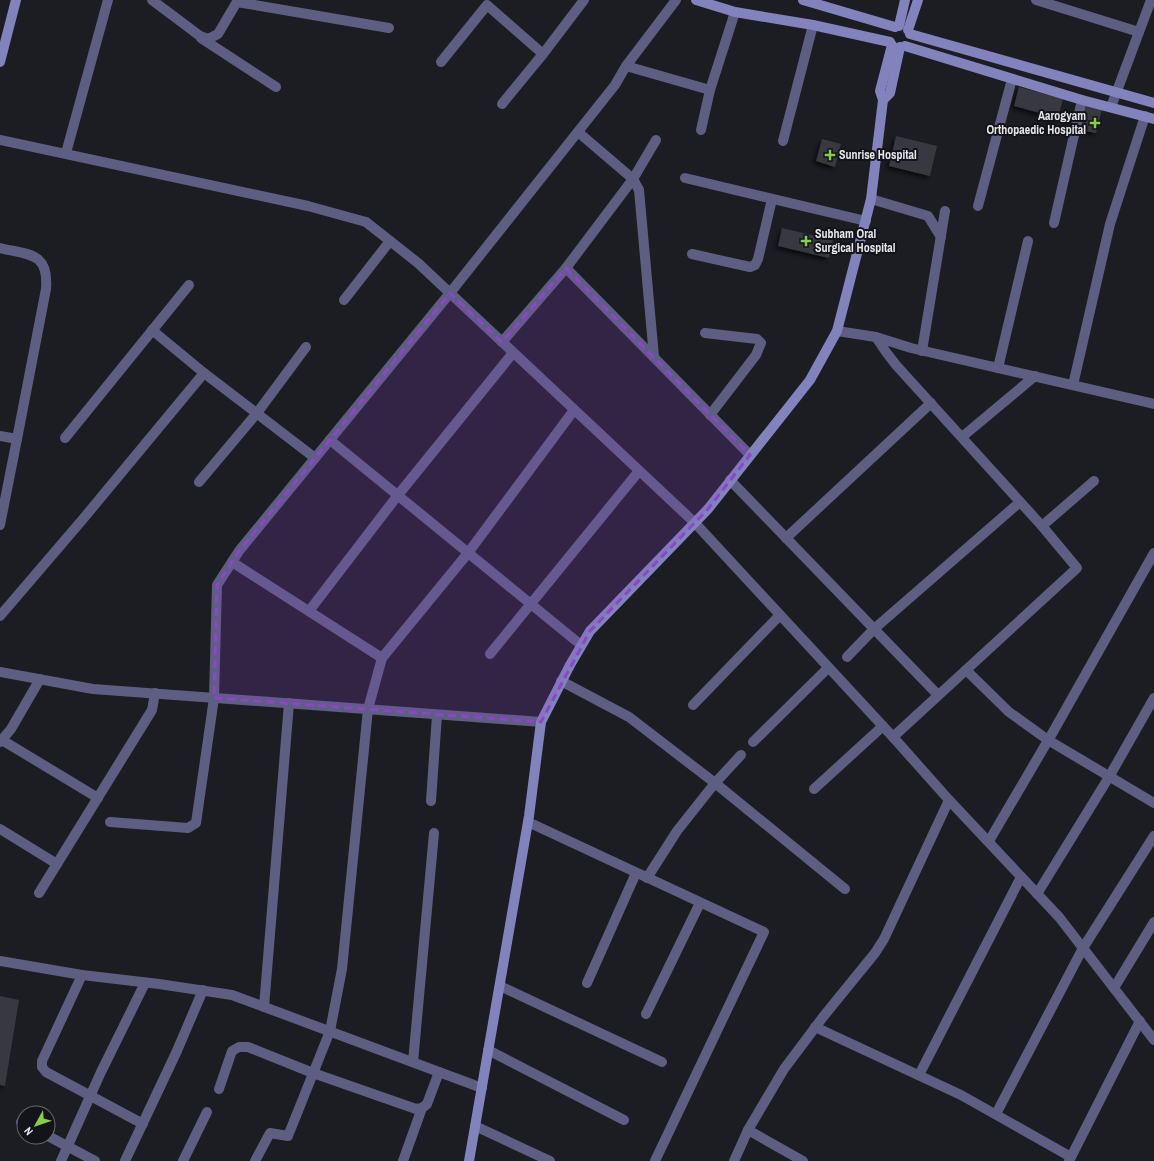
<svg xmlns="http://www.w3.org/2000/svg" width="1154" height="1161" viewBox="0 0 1154 1161" font-family="'Archivo Narrow',sans-serif">
	<style>
		.building { fill: #37383f; filter: url(#shadow) }
		.lines { fill: none; stroke-linecap: round; stroke-linejoin: round }
		.street { stroke: #5d5e82; stroke-width: 10 }
		.secondary { stroke: #8282bd; stroke-width: 10 }
		.marked { fill: #8b48c6; fill-opacity: 0.2; stroke: #8b48c6; stroke-width: 3; stroke-dasharray: 8 5; stroke-linejoin: round }
		.poi-dot { fill: #87cf4a; stroke: #13131a; stroke-width: 1.5 }
		.labels { text-anchor: middle; dominant-baseline: central; stroke-width: 4; stroke-linejoin: round; paint-order: stroke }
		.poi-label { font-size: 12px; font-weight: bold; fill: #e6e6eb; stroke: #13131a; text-anchor: start }
	</style>
	<defs>
		<filter id="shadow"><feDropShadow dx="-3" dy="3" stdDeviation="2" flood-color="#0009"/></filter>
	</defs>
	<rect width="100%" height="100%" fill="#1c1c23"/>
	<g class="building">
		<polygon points="1019,87 1063,99 1058,118 1014,106"/>
		<polygon points="1086,106 1102,109 1096,133 1080,130"/>
		<polygon points="896,136 937,146 930,176 889,166"/>
		<polygon points="822,139 841,144 835,167 816,161"/>
		<polygon points="782,228 833,240 829,258 778,246"/>
		<polygon points="0,996 19,1000 5,1086 0,1085"/>
	</g>
	<g class="lines">
		<g class="street">
			<polyline points="152,0 200,36 208,39 218,34 238,0"/>
			<polyline points="1036,0 1139,32"/>
			<polyline points="237,2 389,28"/>
			<polyline points="201,38 276,87"/>
			<polyline points="441,62 487,5 543,54"/>
			<polyline points="626,66 710,90 735,12"/>
			<polyline points="502,104 543,54 584,0"/>
			<polyline points="1111,107 1151,0"/>
			<polyline points="701,130 710,90"/>
			<polyline points="578,132 633,179 639,190 654,357"/>
			<polyline points="0,140 308,206 366,222 418,263 695,523 893,737 949,800 1059,917 1154,1040"/>
			<polyline points="783,141 813,25"/>
			<polyline points="66,153 108,0"/>
			<polyline points="685,178 866,221"/>
			<polyline points="871,199 928,216 941,237"/>
			<polyline points="978,206 1012,79"/>
			<polyline points="1054,223 1082,100"/>
			<path d="M 0,248 C 29,255 49,252 46,289 L 17,439"/>
			<polyline points="692,254 750,267 755,265 758,259 772,199"/>
			<polyline points="566,268 750,455"/>
			<polyline points="344,300 390,241"/>
			<polyline points="152,330 204,373 315,458"/>
			<polyline points="837,331 876,337 911,348 1154,404"/>
			<polyline points="705,333 757,339 761,343 756,355 710,415"/>
			<polyline points="876,337 886,352 896,365 1042,526 1077,568 893,737"/>
			<polyline points="502,342 566,268 633,179 656,140"/>
			<polyline points="922,351 945,211"/>
			<polyline points="998,368 1028,241"/>
			<polyline points="1073,385 1110,224 1145,116"/>
			<polyline points="0,436 17,439 0,525"/>
			<polyline points="962,437 1035,376"/>
			<polyline points="65,438 189,285"/>
			<polyline points="330,440 581,645"/>
			<polyline points="730,480 938,695"/>
			<polyline points="199,482 257,413 306,347"/>
			<polyline points="1042,526 1094,481"/>
			<polyline points="786,538 931,403"/>
			<polyline points="232,562 382,658 368,709 342,969 330,1031 288,1136 270,1133 255,1161"/>
			<polyline points="309,611 398,495 513,353"/>
			<polyline points="0,616 83,519 204,373"/>
			<polyline points="490,654 639,471"/>
			<polyline points="847,657 874,629 1020,502"/>
			<polyline points="382,658 468,553 574,410"/>
			<polyline points="966,670 1009,712 1048,740 1154,803"/>
			<polyline points="0,672 93,689 541,722"/>
			<polyline points="561,681 629,717 715,783 677,831 647,878"/>
			<polyline points="693,705 780,615"/>
			<polyline points="2,740 98,798"/>
			<polyline points="0,742 11,729 40,679"/>
			<polyline points="753,742 828,668"/>
			<polyline points="741,755 715,783 845,889"/>
			<polyline points="814,789 883,726"/>
			<polyline points="431,801 437,715"/>
			<polyline points="110,822 188,828 196,823 214,698 217,585 239,551 450,293 615,85 626,66 676,0"/>
			<polyline points="528,822 764,932 655,1161"/>
			<polyline points="0,829 57,864"/>
			<polyline points="989,841 1053,732 1154,553"/>
			<polyline points="39,893 152,710 155,693"/>
			<polyline points="1037,894 1109,777 1154,698"/>
			<polyline points="0,961 82,975 159,984 232,995 482,1088"/>
			<polyline points="82,975 42,1061 42,1067 46,1072 143,1124"/>
			<polyline points="587,983 636,873"/>
			<polyline points="500,986 662,1062"/>
			<polyline points="1114,988 1154,922"/>
			<polyline points="264,1007 289,703"/>
			<polyline points="646,1014 700,903"/>
			<polyline points="815,1027 961,1095 1071,1157"/>
			<polyline points="488,1050 624,1120"/>
			<polyline points="413,1062 434,833"/>
			<polyline points="919,1075 1021,877"/>
			<polyline points="219,1089 232,1051 239,1047 248,1047 313,1073 416,1109 422,1108 427,1104 439,1072"/>
			<polyline points="996,1114 1083,948 1154,836"/>
			<polyline points="21,1122 24,1124"/>
			<polyline points="475,1126 550,1161"/>
			<polyline points="748,1130 803,1161"/>
			<polyline points="48,1136 95,1161"/>
			<polyline points="61,1161 101,1072 145,983"/>
			<polyline points="125,1161 176,1053 203,990"/>
			<polyline points="183,1161 207,1112"/>
			<polyline points="403,1161 422,1108"/>
			<polyline points="734,1161 748,1130 784,1069 823,1017 875,953 884,939 949,800"/>
			<polyline points="1069,1161 1140,1021"/>
		</g>
		<g class="secondary">
			<polyline points="696,0 735,12 813,25 890,42"/>
			<polyline points="803,0 895,27"/>
			<polyline points="899,26 905,0"/>
			<polyline points="908,30 918,0"/>
			<polyline points="910,34 1154,103"/>
			<polyline points="905,46 1082,100 1154,119"/>
			<polyline points="0,62 16,0"/>
			<polyline points="883,100 890,93 900,47"/>
			<polyline points="469,1161 529,816 541,722 570,665 590,631 708,509 810,380 837,331 871,199 883,100 880,91 892,45"/>
		</g>
	</g>
	<path class="marked" d="M 566,268 L 750,455 L 708,509 L 590,631 L 541,722 L 214,698 L 217,585 L 239,551 L 450,293 L 502,342 Z"/>
	<g class="poi-dot">
		<path d="M1093 117h4v4h4v4h-4v4h-4v-4h-4v-4h4z"/>
		<path d="M828 149h4v4h4v4h-4v4h-4v-4h-4v-4h4z"/>
		<path d="M804 235h4v4h4v4h-4v4h-4v-4h-4v-4h4z"/>
	</g>
	<g class="labels">
		<g class="poi-label">
			<text x="1086" y="116" text-anchor="end">Aarogyam<tspan x="1086" dy="14">Orthopaedic Hospital</tspan></text>
			<text x="839" y="155">Sunrise Hospital</text>
			<text x="815" y="234">Subham Oral<tspan x="815" dy="14">Surgical Hospital</tspan></text>
		</g>
	</g>
	<g transform="translate(36 1125) rotate(230)"><circle r="19" fill="#13131a" stroke="#67676e"/>
	<path d="M0-3L7 15L0 10L-7 15Z" fill="#87cf4a"/>
	<text y="-6" font-size="11" font-weight="bold" text-anchor="middle" fill="#e6e6eb">N</text>
	</g>
</svg>
